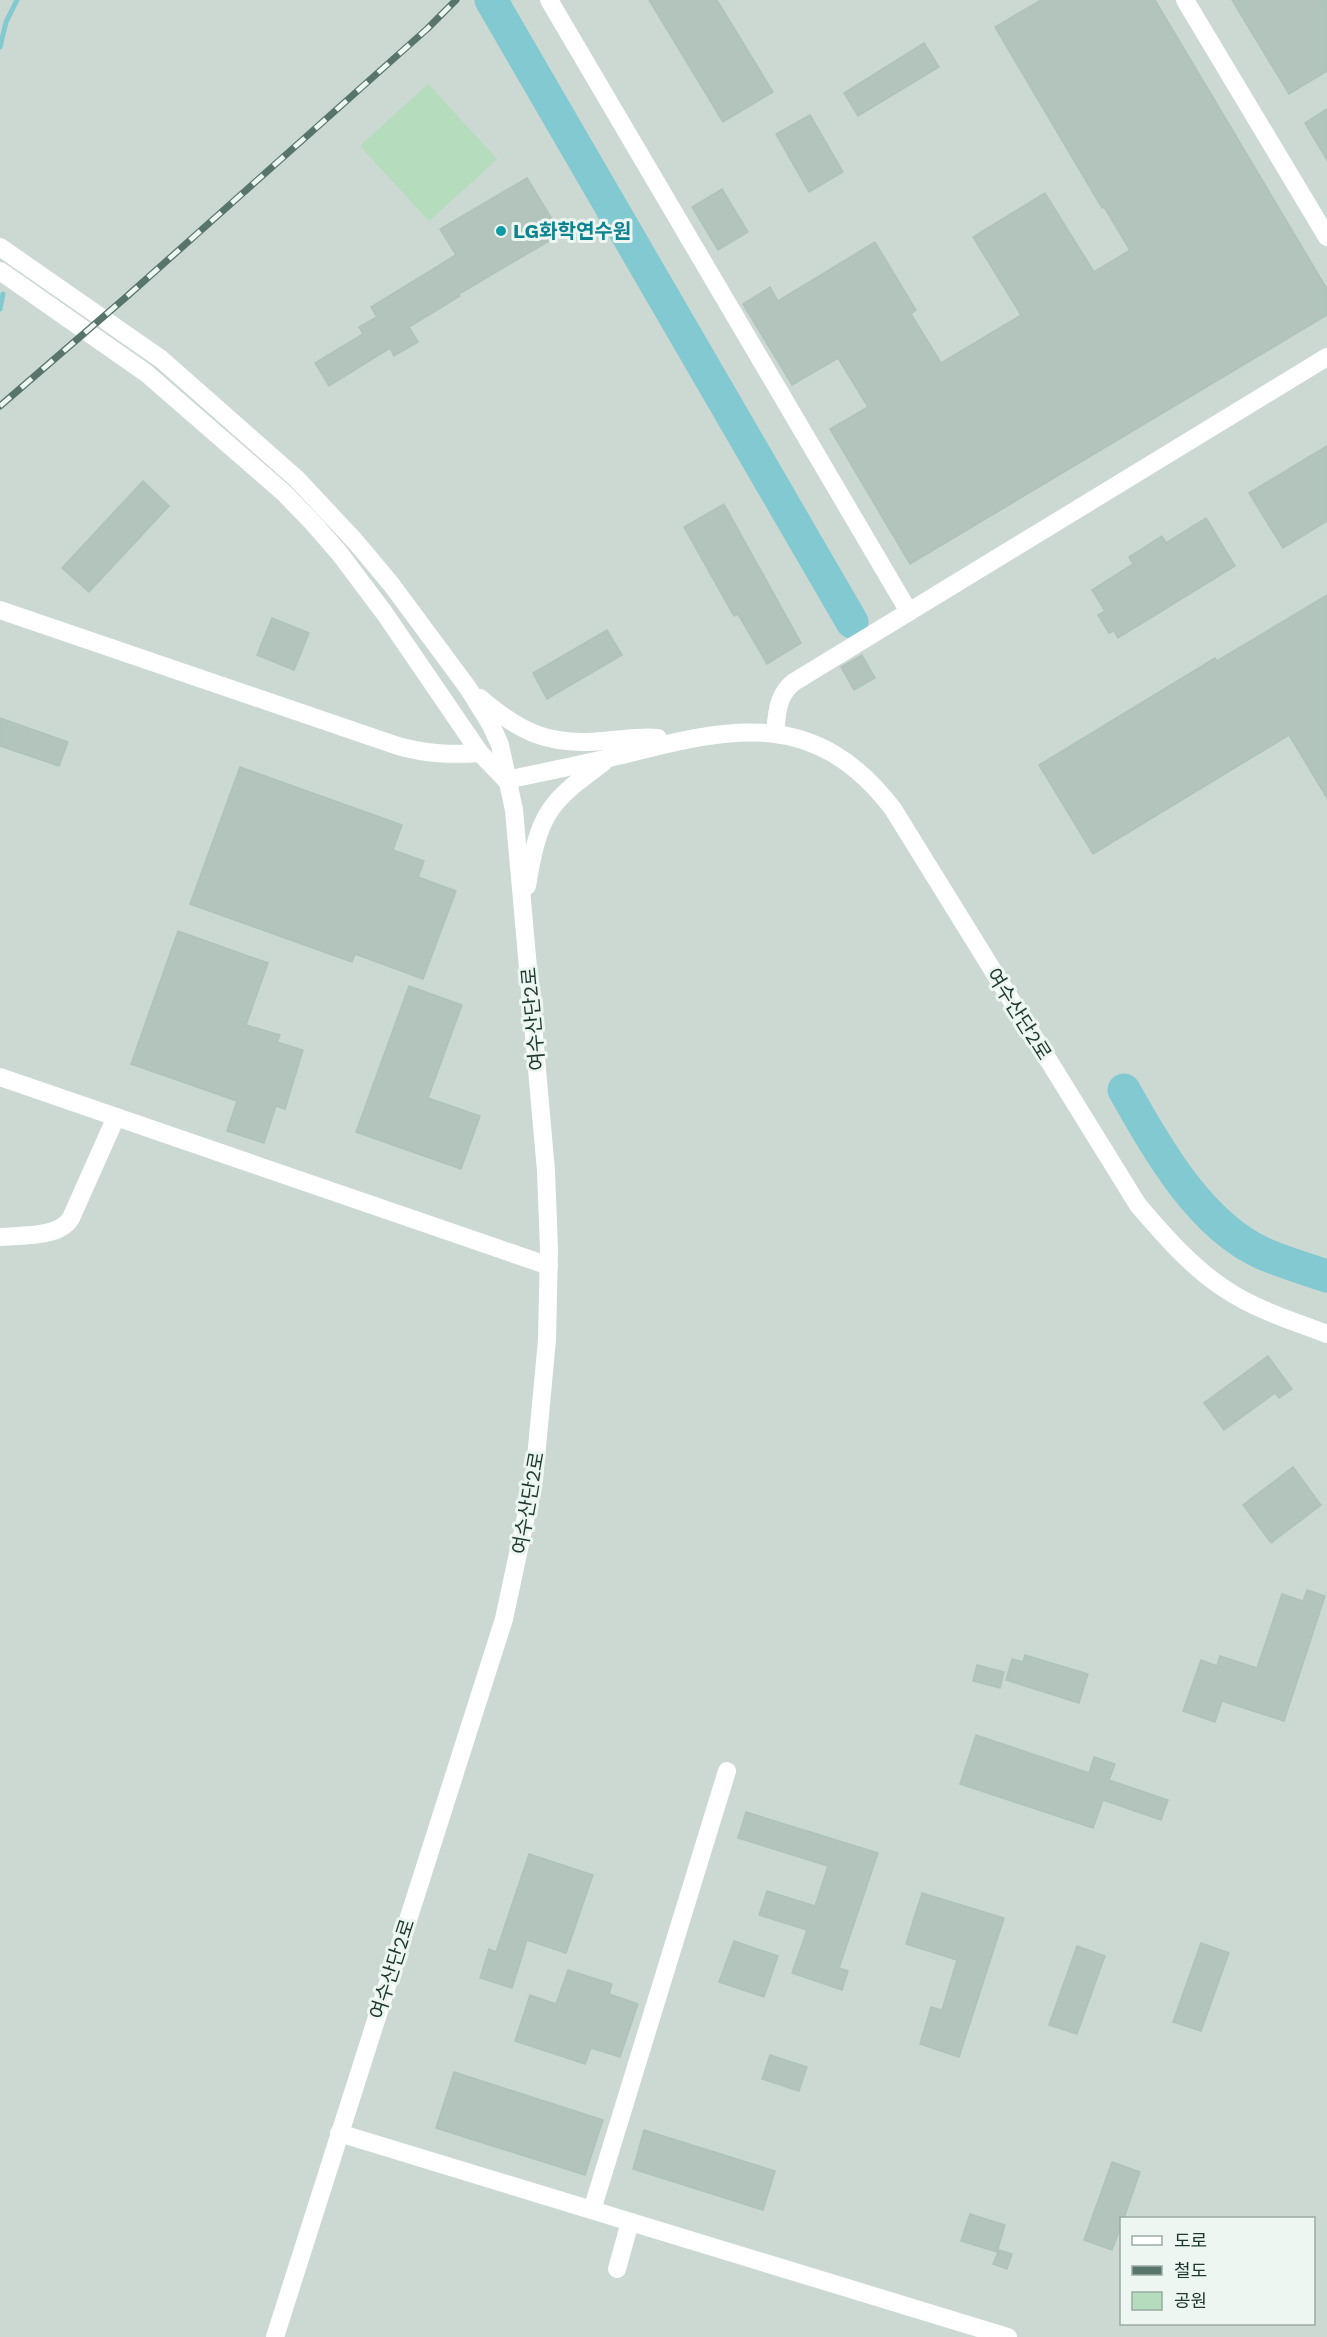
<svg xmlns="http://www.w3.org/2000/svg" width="1327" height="2337" viewBox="0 0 1327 2337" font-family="'Work Sans','Noto Sans KR',sans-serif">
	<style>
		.built { fill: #cbd9d2; fill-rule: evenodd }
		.green { fill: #b4dcbd }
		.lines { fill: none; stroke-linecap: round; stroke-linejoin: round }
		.stream { stroke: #82c9d1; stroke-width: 5 }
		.river { stroke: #82c9d1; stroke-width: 33 }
		.building { fill: #b2c4bc; stroke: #afc3ba; stroke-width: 1.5 }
		.minor { stroke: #fff; stroke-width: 18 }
		.rail-casing { stroke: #58756c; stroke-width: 7 }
		.rail { stroke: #edf6f1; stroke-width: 4.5; stroke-dasharray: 14; stroke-linecap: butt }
		.culture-dot { fill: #0f9aa8; stroke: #edf6f1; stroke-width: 2 }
		.labels { text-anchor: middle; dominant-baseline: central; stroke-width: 6; stroke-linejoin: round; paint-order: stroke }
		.culture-label { font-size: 20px; font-weight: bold; fill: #0d838f; stroke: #edf6f1; text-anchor: start }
		.street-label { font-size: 20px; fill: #1e3930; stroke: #edf6f1 }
	</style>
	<rect width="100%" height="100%" fill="#dde9e3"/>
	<path class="built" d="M 0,0 L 1327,0 L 1327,2337 L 0,2337 ZM 1122,2218 L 1314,2218 L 1314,2324 L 1122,2324 Z"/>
	<polygon class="green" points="428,84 497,159 429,221 360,146"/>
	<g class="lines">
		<g class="stream">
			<polyline points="0,47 6,22 17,0"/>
			<polyline points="0,309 3,294"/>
		</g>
		<g class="river">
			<polyline points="491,0 852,622"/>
			<path d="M 1124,1090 C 1157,1148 1199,1224 1262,1253 C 1282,1262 1306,1269 1327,1276"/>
		</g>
	</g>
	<g class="building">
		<polygon points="649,0 717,0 773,92 723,122"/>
		<polygon points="1041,0 1155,0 1327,289 1327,315 910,564 830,429 868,407 838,358 792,385 743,304 770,287 778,301 875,242 916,310 911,314 941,363 1021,315 973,237 1045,193 1094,272 1130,250 1104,207 1102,208 995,27"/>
		<polygon points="1232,0 1327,0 1327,71 1289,94"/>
		<polygon points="924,43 939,67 858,116 844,93"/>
		<polygon points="1327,109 1327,160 1305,123"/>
		<polygon points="810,115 843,172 809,192 776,134"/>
		<polygon points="527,178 561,234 459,294 460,296 409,327 418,342 394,356 390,348 329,386 315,363 363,334 359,327 377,317 371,307 456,255 440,229"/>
		<polygon points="722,189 748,232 718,250 692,207"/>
		<polygon points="1327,446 1327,521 1283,548 1249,493"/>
		<polygon points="143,481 169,506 89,592 62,568"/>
		<polygon points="724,504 801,643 767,664 738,614 734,616 684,527"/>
		<polygon points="1206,518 1235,566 1118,638 1114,631 1109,633 1098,615 1105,611 1092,590 1133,564 1129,557 1162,536 1166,543"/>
		<polygon points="1327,595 1327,798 1289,735 1093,854 1039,765 1215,658 1217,661"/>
		<polygon points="272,618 309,633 294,670 257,655"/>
		<polygon points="607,630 622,655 547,699 533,673"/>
		<polygon points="862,655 875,678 854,690 841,667"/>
		<polygon points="0,718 68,742 59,766 0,746"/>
		<polygon points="240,767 402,825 393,850 424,861 418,877 456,891 423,979 355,954 352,962 190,904"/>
		<polygon points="178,931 268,963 246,1025 280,1035 277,1042 303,1050 285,1109 276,1106 264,1143 227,1131 237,1101 131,1064"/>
		<polygon points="409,986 462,1005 428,1098 480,1116 461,1169 356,1132"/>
		<polygon points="1268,1356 1292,1389 1279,1398 1275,1393 1224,1430 1204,1403"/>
		<polygon points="1293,1467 1321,1505 1271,1543 1243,1505"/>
		<polygon points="1307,1590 1325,1596 1284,1721 1222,1701 1215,1722 1183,1711 1201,1660 1217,1666 1220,1656 1257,1668 1282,1594 1303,1601"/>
		<polygon points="1025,1655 1088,1674 1079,1703 1006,1680 1012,1659 1023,1662"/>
		<polygon points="977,1665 1004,1672 1000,1688 973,1681"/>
		<polygon points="976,1735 1089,1773 1094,1757 1115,1764 1109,1780 1168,1800 1161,1820 1103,1800 1093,1828 960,1784"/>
		<polygon points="746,1812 878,1853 839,1968 848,1971 842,1990 792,1973 807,1930 759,1915 767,1891 815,1906 828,1866 738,1838"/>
		<polygon points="529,1854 593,1875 566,1953 527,1940 512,1988 480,1978 489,1949 496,1952"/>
		<polygon points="922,1893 1004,1918 959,2057 920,2044 931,2007 942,2010 957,1960 906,1944"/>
		<polygon points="734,1941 778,1956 764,1997 719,1982"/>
		<polygon points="1201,1943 1229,1953 1201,2031 1173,2022"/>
		<polygon points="1077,1946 1105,1956 1077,2034 1049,2025"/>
		<polygon points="568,1970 612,1984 609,1994 638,2004 620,2057 591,2048 585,2064 515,2041 530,1995 556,2004"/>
		<polygon points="770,2055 807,2067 799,2091 762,2079"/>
		<polygon points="454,2072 603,2120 585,2175 436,2128"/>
		<polygon points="644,2130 775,2171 763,2210 633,2169"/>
		<polygon points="1112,2162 1140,2172 1124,2218 1122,2218 1122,2224 1112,2250 1084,2240"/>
		<polygon points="970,2214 1005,2225 997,2252 961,2241"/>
		<polygon points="999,2250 1012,2254 1007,2269 993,2264"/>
	</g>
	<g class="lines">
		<g class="minor">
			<polyline points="549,0 909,612"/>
			<polyline points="1185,0 1327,237"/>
			<polyline points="0,247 161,359 297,479 355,541 391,584 468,688 491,725 500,745 514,810 546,1171 549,1249 547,1340 534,1479 504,1619 275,2337"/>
			<polyline points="0,271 146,373 284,493 313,523 340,554 385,614 480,753 506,780"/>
			<path d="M 0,610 L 398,746 C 427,754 451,755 480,753"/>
			<path d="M 480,698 C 520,732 548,746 602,741 C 621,740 640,736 658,738"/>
			<path d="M 775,733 C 777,714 777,695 794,682 L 1327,357"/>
			<path d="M 506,780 C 545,772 583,764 622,755 C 731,727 815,707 893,809 L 1138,1205 C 1164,1235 1191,1267 1225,1289 C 1256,1310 1293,1321 1327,1334"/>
			<path d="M 527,886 C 531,862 536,830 551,809 C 564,790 586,776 604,762"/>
			<polyline points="0,1077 549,1266"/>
			<path d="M 0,1237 C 22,1235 59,1238 71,1218 L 116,1117"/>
			<polyline points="339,2133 1008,2337"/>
			<polyline points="592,2210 727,1771"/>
			<polyline points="617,2269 630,2222"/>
		</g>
		<defs>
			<polyline id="rail" points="0,406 125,298 427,29 456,0"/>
		</defs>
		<use href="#rail" class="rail-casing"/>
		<use href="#rail" class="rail"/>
	</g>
	<circle class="culture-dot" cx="501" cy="231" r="6"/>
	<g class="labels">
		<g class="culture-label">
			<text x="513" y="231">LG화학연수원</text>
		</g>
		<g class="street-label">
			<text transform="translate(1019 1014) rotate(58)">여수산단2로</text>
			<text transform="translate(533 1019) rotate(-95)">여수산단2로</text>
			<text transform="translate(528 1503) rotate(-80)">여수산단2로</text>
			<text transform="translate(392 1969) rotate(-72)">여수산단2로</text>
		</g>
	</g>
	<rect x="1120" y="2217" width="195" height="108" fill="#edf6f1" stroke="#9aaaa4" stroke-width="1.5"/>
	<rect x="1132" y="2236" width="30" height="9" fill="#ffffff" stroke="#9aaaa4" stroke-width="1.5"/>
	<text x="1174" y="2247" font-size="18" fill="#1e3930">도로</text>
	<rect x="1132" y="2266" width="30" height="9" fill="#58756c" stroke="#9aaaa4" stroke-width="1.5"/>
	<text x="1174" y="2277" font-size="18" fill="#1e3930">철도</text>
	<rect x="1132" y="2292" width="30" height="18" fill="#b4dcbd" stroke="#9aaaa4" stroke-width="1.5"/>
	<text x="1174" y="2307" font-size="18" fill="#1e3930">공원</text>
</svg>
